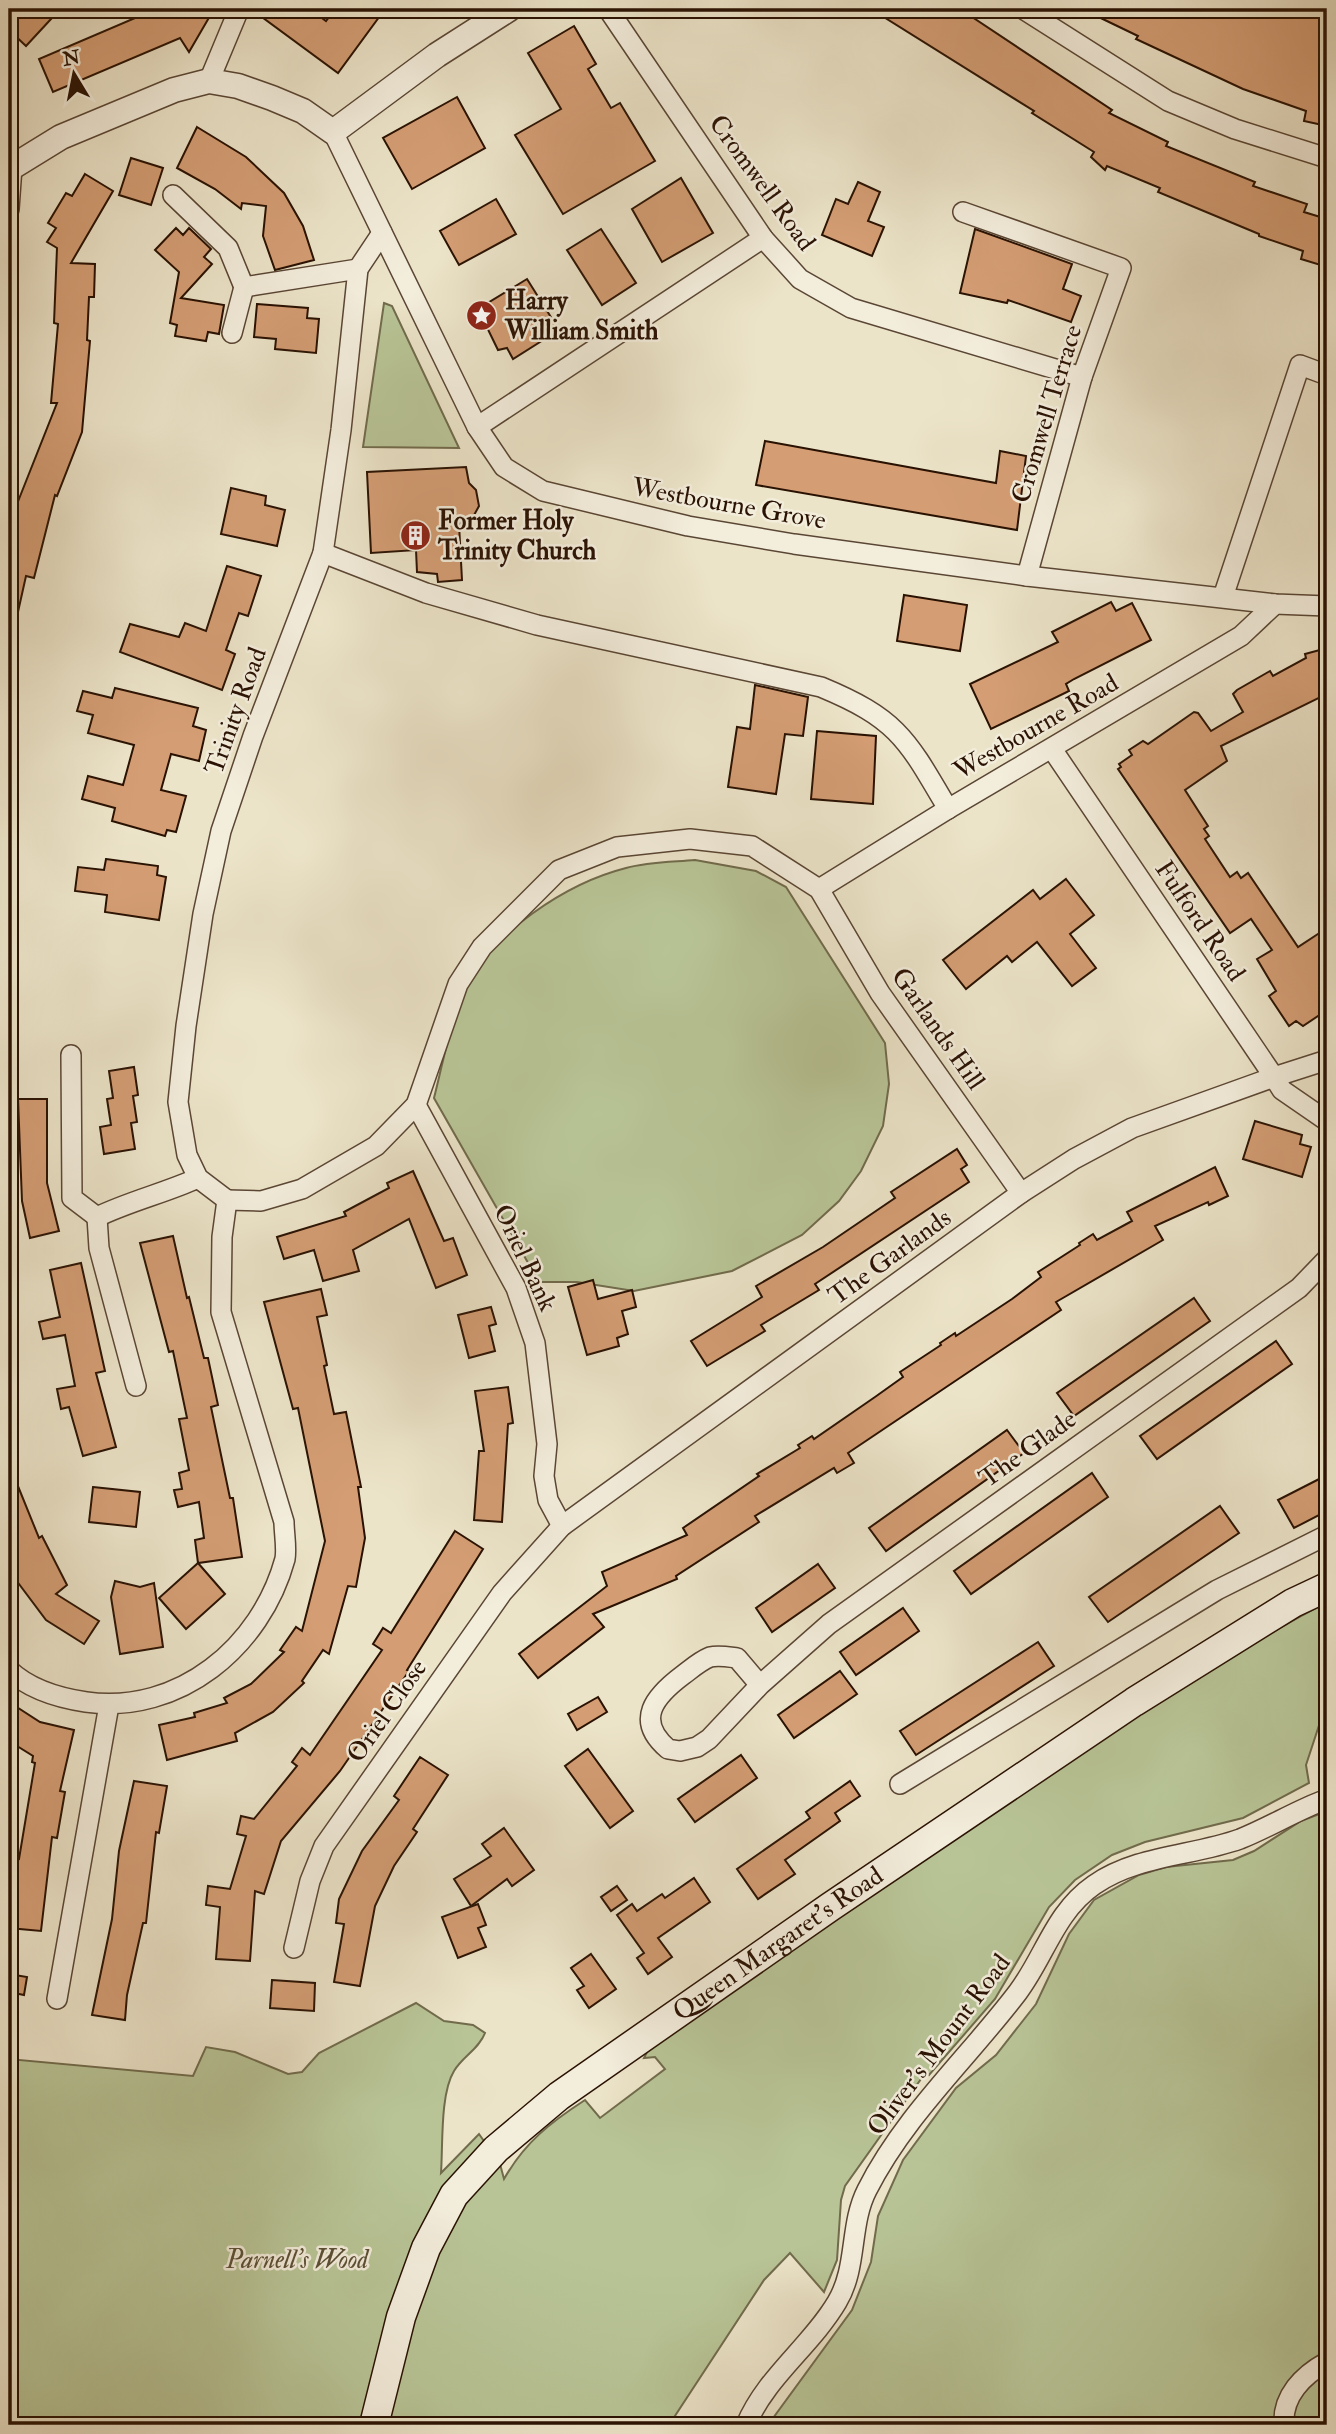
<svg xmlns="http://www.w3.org/2000/svg" width="1336" height="2434" viewBox="0 0 1336 2434" font-family="'IM FELL Double Pica',serif">
	<style>
		.green { fill: #b8c496; stroke: #716b4c; stroke-width: 2 }
		.building { fill: #d49d74; stroke: #2a1203; stroke-width: 2 }
		.lines { fill: none; stroke-linecap: round; stroke-linejoin: round }
		.minor-casing { stroke: #5a4634; stroke-width: 22 }
		.tertiary-casing { stroke: #5a4634; stroke-width: 27 }
		.secondary-casing { stroke: #2a1203; stroke-width: 31 }
		.minor { stroke: #f3eddc; stroke-width: 19 }
		.tertiary { stroke: #f3eddc; stroke-width: 24 }
		.secondary { stroke: #f3eddc; stroke-width: 28 }
		.labels { text-anchor: middle; dominant-baseline: central; stroke-width: 5; stroke-linejoin: round; paint-order: stroke }
		.street-label { font-size: 26px; fill: #2a1203; stroke: #f3eddc }
		.poi-label { font-size: 26px; font-weight: bold; fill: #2a1203; stroke: #f3eddc; text-anchor: start }
		.park-label { font-size: 26px; font-style: italic; fill: #5c5036; stroke: #f3eddc }
	</style>
	<rect width="100%" height="100%" fill="#ece4c9"/>
	<filter id="stains"><feTurbulence type="fractalNoise" baseFrequency=".00286" numOctaves="4"/><feColorMatrix values="0 0 0 0 .2 0 0 0 0 .09 0 0 0 0 .02 0 0 0 .5 -.17"/></filter>
	<radialGradient id="worn" r=".72"><stop offset=".6" stop-color="#630" stop-opacity="0"/><stop offset="1" stop-color="#630" stop-opacity=".3"/></radialGradient>
	<g class="green">
		<polygon points="384,303 392,306 459,448 363,447"/>
		<path d="M 695,860 L 756,871 L 786,887 L 885,1043 L 889,1084 L 883,1126 L 861,1171 L 839,1201 L 802,1235 L 732,1271 L 634,1291 L 577,1282 L 539,1282 L 434,1098 C 443,1062 450,1024 465,990 C 490,933 567,883 626,868 C 648,862 673,862 695,860 Z"/>
		<path d="M 1327,1602 L 1327,1701 L 1306,1765 L 1309,1783 L 1243,1818 L 1145,1842 L 1112,1855 L 1075,1880 L 1049,1907 L 995,1999 L 929,2075 L 926,2072 L 845,2186 L 841,2200 L 837,2260 L 824,2292 L 790,2253 L 764,2280 L 669,2425 L 9,2425 L 9,2059 L 193,2076 L 206,2047 L 235,2052 L 288,2074 L 302,2072 L 319,2053 L 416,2003 L 444,2021 L 473,2025 L 485,2033 C 479,2049 462,2057 454,2071 C 440,2094 443,2145 441,2173 L 479,2134 L 500,2164 L 504,2179 C 525,2142 551,2122 585,2100 L 600,2118 L 665,2069 L 655,2057 L 644,2058 L 648,2050 C 763,1968 879,1888 996,1809 C 1104,1736 1211,1663 1327,1602 Z"/>
		<polygon points="1327,1811 1327,2425 768,2425 852,2310 871,2262 878,2216 903,2160 956,2088 996,2055 1036,2004 1069,1934 1094,1900 1139,1875 1166,1867 1233,1860 1254,1851 1301,1821"/>
	</g>
	<g class="building">
		<polygon points="9,9 39,9 51,19 26,46 9,30"/>
		<polygon points="156,9 214,9 189,52 180,38 53,92 39,59"/>
		<polygon points="251,9 310,9 326,21 335,9 385,9 338,73"/>
		<polygon points="871,9 960,9 1112,110 1109,113 1168,142 1166,146 1255,182 1253,186 1307,204 1304,212 1327,219 1327,267 1301,259 1303,251 1259,236 1259,234 1158,192 1160,188 1107,166 1105,170 1091,157 1094,152 1032,113 1034,111"/>
		<polygon points="1082,9 1327,9 1327,126 1304,121 1306,111 1243,89 1136,39 1138,36"/>
		<polygon points="574,26 596,64 588,69 611,108 620,103 655,161 563,214 515,135 561,109 528,53"/>
		<polygon points="457,97 485,148 412,189 383,138"/>
		<polygon points="197,127 246,157 284,193 303,226 314,260 275,270 263,236 266,206 242,203 241,209 215,189 177,168"/>
		<polygon points="131,158 163,168 151,205 119,195"/>
		<polygon points="85,174 113,191 71,263 95,264 94,297 89,297 87,340 90,341 82,432 57,496 55,495 34,578 26,576 16,621 9,620 9,535 17,504 57,403 51,403 58,324 54,323 57,248 47,242 56,228 48,223 66,193 72,196"/>
		<polygon points="681,178 713,233 662,262 632,209"/>
		<polygon points="858,182 880,192 868,221 884,227 872,256 822,235 836,199 848,204"/>
		<polygon points="496,199 516,234 459,265 440,231"/>
		<polygon points="176,228 183,235 189,228 211,249 204,257 212,264 181,298 224,305 219,334 208,332 206,341 175,336 177,325 170,323 179,272 155,250"/>
		<polygon points="601,229 636,283 602,305 567,250"/>
		<polygon points="975,229 1072,264 1063,289 1081,296 1071,322 1008,300 1007,303 960,293"/>
		<polygon points="527,279 559,330 513,359 507,348 498,350 478,309"/>
		<polygon points="257,304 308,308 307,318 319,319 316,353 275,349 276,339 254,337"/>
		<polygon points="765,441 996,483 1000,451 1026,456 1017,530 756,485"/>
		<polygon points="466,467 469,483 476,490 479,506 473,517 459,524 462,580 438,582 437,574 417,572 416,550 371,553 367,472"/>
		<polygon points="231,488 266,496 265,505 285,510 277,546 221,534"/>
		<polygon points="227,566 261,576 248,616 239,613 226,650 235,654 222,690 120,652 130,624 179,637 185,623 206,631"/>
		<polygon points="904,595 967,605 960,651 897,641"/>
		<polygon points="1111,602 1116,611 1132,603 1151,640 1074,679 1066,684 1069,691 991,729 970,684 1058,642 1052,632"/>
		<polygon points="1327,648 1327,694 1221,746 1227,761 1185,790 1208,826 1204,829 1209,836 1205,839 1230,877 1237,872 1241,878 1248,873 1298,947 1327,928 1327,1010 1303,1026 1296,1021 1289,1026 1269,996 1276,991 1257,959 1272,950 1251,919 1230,933 1118,769 1121,767 1119,764 1132,755 1129,750 1143,741 1148,744 1194,712 1198,713 1211,731 1243,712 1233,694 1237,690 1270,671 1273,676 1306,658 1305,654"/>
		<polygon points="755,685 808,697 803,736 785,734 776,794 728,787 737,727 750,729"/>
		<polygon points="115,688 198,708 193,726 206,730 199,761 171,754 161,790 186,796 176,832 167,830 165,836 112,821 115,808 82,799 88,776 123,785 134,745 88,733 93,715 77,711 83,691 112,698"/>
		<polygon points="817,731 876,736 873,804 811,799"/>
		<polygon points="106,859 158,866 157,875 166,877 159,920 105,912 107,895 75,891 78,867 104,870"/>
		<polygon points="1066,879 1094,915 1070,934 1096,968 1072,986 1037,942 1012,962 1007,956 966,989 943,960 1033,890 1040,899"/>
		<polygon points="134,1067 138,1095 133,1096 137,1122 131,1123 135,1149 104,1154 100,1127 111,1125 107,1099 113,1098 109,1071"/>
		<polygon points="18,1099 47,1099 47,1183 59,1231 30,1238 22,1201"/>
		<polygon points="1255,1121 1302,1135 1300,1144 1311,1147 1302,1177 1243,1159"/>
		<polygon points="957,1149 967,1165 961,1169 969,1182 815,1284 819,1290 761,1325 765,1331 707,1366 691,1341 762,1297 756,1286 823,1247 895,1198 891,1192"/>
		<polygon points="1215,1167 1228,1196 1209,1205 1208,1202 1155,1226 1163,1240 1056,1302 1061,1310 848,1453 854,1463 837,1473 834,1468 755,1516 759,1522 676,1576 677,1579 593,1614 604,1627 538,1678 519,1654 607,1586 602,1572 687,1535 683,1528 759,1476 757,1474 800,1448 798,1445 812,1436 814,1439 875,1397 903,1377 900,1372 941,1345 940,1343 955,1333 956,1336 1012,1299 1041,1277 1038,1272 1080,1245 1079,1243 1093,1234 1097,1240 1132,1221 1127,1212"/>
		<polygon points="413,1171 444,1241 453,1238 467,1275 436,1288 409,1219 353,1250 359,1271 323,1281 314,1250 284,1259 277,1237 346,1216 344,1212 389,1188 387,1183"/>
		<polygon points="173,1236 187,1298 189,1297 204,1358 208,1358 218,1405 211,1407 230,1498 233,1498 242,1557 198,1563 195,1540 204,1538 199,1502 178,1507 174,1490 182,1489 179,1473 189,1470 179,1419 187,1418 173,1351 169,1352 140,1243"/>
		<polygon points="81,1263 105,1371 96,1373 116,1447 83,1456 69,1407 61,1409 57,1389 75,1386 65,1335 43,1339 39,1322 60,1317 50,1270"/>
		<polygon points="593,1280 598,1299 632,1290 636,1307 622,1311 628,1334 617,1338 619,1346 587,1355 568,1287"/>
		<polygon points="321,1289 327,1315 317,1317 327,1365 324,1366 334,1414 346,1412 361,1487 358,1487 365,1538 356,1587 348,1586 329,1654 323,1650 302,1681 304,1683 273,1712 235,1733 237,1741 167,1760 159,1725 195,1717 194,1713 227,1703 224,1698 251,1684 284,1652 280,1650 296,1627 302,1631 325,1541 298,1408 293,1409 264,1302"/>
		<polygon points="1194,1298 1210,1321 1074,1416 1057,1393"/>
		<polygon points="491,1307 496,1324 489,1326 495,1351 469,1358 458,1315"/>
		<polygon points="1276,1341 1292,1364 1157,1459 1140,1436"/>
		<polygon points="508,1387 513,1423 508,1424 502,1522 474,1520 479,1451 484,1451 475,1391"/>
		<polygon points="1007,1430 1024,1453 886,1551 869,1528"/>
		<polygon points="9,1464 39,1538 42,1536 67,1585 56,1594 99,1621 84,1644 46,1620 16,1580 9,1565"/>
		<polygon points="1092,1473 1108,1497 971,1594 954,1571"/>
		<polygon points="1327,1475 1327,1511 1294,1528 1278,1500"/>
		<polygon points="93,1487 140,1492 136,1527 89,1522"/>
		<polygon points="1220,1506 1239,1533 1108,1622 1089,1597"/>
		<polygon points="455,1531 483,1549 407,1670 409,1671 340,1771 281,1841 264,1894 255,1891 250,1961 216,1959 220,1907 206,1905 208,1886 230,1889 246,1836 237,1834 241,1816 254,1819 297,1766 292,1762 302,1748 310,1755 382,1650 373,1644 383,1628 391,1633"/>
		<polygon points="198,1563 225,1594 186,1629 159,1598"/>
		<polygon points="818,1564 835,1588 772,1632 756,1608"/>
		<polygon points="115,1581 140,1587 154,1583 163,1647 120,1654 111,1597"/>
		<polygon points="903,1608 919,1631 856,1675 840,1652"/>
		<polygon points="1038,1642 1054,1666 916,1755 900,1731"/>
		<polygon points="840,1671 857,1694 794,1738 778,1715"/>
		<polygon points="598,1697 607,1712 577,1730 568,1714"/>
		<polygon points="9,1702 40,1722 74,1730 60,1791 65,1792 57,1838 52,1837 41,1931 9,1928 16,1858 19,1859 35,1763 32,1762 33,1756 9,1741"/>
		<polygon points="588,1749 633,1811 610,1828 565,1766"/>
		<polygon points="741,1755 757,1778 695,1822 678,1799"/>
		<polygon points="420,1757 448,1775 413,1829 417,1832 394,1866 375,1906 360,1986 334,1982 344,1924 336,1923 339,1899 362,1851 399,1800 394,1796"/>
		<polygon points="134,1781 167,1786 159,1833 156,1832 146,1923 143,1923 127,1995 125,2020 92,2015 112,1919 119,1851"/>
		<polygon points="850,1781 860,1796 835,1813 840,1821 785,1860 795,1874 758,1899 737,1869 810,1818 806,1812"/>
		<polygon points="504,1828 534,1870 512,1886 507,1879 471,1906 454,1879 491,1856 482,1844"/>
		<polygon points="694,1878 710,1902 658,1938 672,1957 648,1974 637,1958 644,1953 617,1915 632,1904 637,1911 662,1894 665,1898"/>
		<polygon points="617,1886 627,1900 611,1911 601,1897"/>
		<polygon points="478,1904 486,1925 478,1928 486,1947 458,1958 442,1917"/>
		<polygon points="591,1954 616,1989 589,2008 577,1990 584,1986 571,1968"/>
		<polygon points="9,1974 27,1977 24,1995 9,1992"/>
		<polygon points="272,1980 315,1983 314,2011 270,2008"/>
	</g>
	<g class="lines">
		<defs>
			<g id="minor">
				<polyline points="608,9 763,238 800,279 851,308 1082,377"/>
				<polyline points="1023,9 1168,101 1235,129 1327,158"/>
				<polyline points="209,81 239,9"/>
				<polyline points="333,132 477,427 504,467 543,491 688,526 794,544 1027,576 1275,604 1327,606"/>
				<polyline points="173,195 228,248 244,287 358,269"/>
				<polyline points="9,209 12,167"/>
				<polyline points="963,212 1121,268 1082,377 1027,576"/>
				<polyline points="232,333 244,287"/>
				<polyline points="477,427 763,238"/>
				<path d="M 323,553 L 426,593 L 537,625 L 821,687 C 898,719 907,739 948,809"/>
				<polyline points="1223,597 1300,365 1327,375"/>
				<polyline points="1052,749 1274,1077 1327,1060"/>
				<polyline points="819,889 948,809 1241,636 1275,604"/>
				<path d="M 71,1055 L 72,1198 L 97,1217 C 130,1201 165,1193 198,1178"/>
				<polyline points="416,1105 516,1288 535,1343 547,1444 544,1476 548,1500 562,1526"/>
				<polyline points="227,1200 261,1201 302,1189 376,1146 416,1105 458,984 482,947 559,870 617,847 690,839 752,846 819,889 880,993 1021,1193"/>
				<polyline points="227,1200 198,1178 187,1155 178,1102 186,1026 203,914 221,831 253,736 323,553 341,430 358,269 382,233"/>
				<polyline points="97,1217 99,1248 136,1386"/>
				<path d="M 9,1670 C 29,1689 59,1698 86,1702 C 179,1715 261,1647 285,1559 C 287,1548 284,1533 284,1522 L 221,1312 L 222,1237 L 227,1200"/>
				<path d="M 760,1685 L 737,1658 C 729,1657 719,1655 710,1657 C 700,1661 691,1669 683,1675 C 655,1696 634,1720 668,1749 L 680,1751 L 697,1747 L 709,1739 L 760,1685 L 829,1624 L 1299,1288 L 1327,1259"/>
				<polyline points="900,1784 1217,1590 1327,1535"/>
				<polyline points="294,1948 310,1881 324,1846 502,1593 562,1526 1021,1193 1074,1159 1132,1128 1274,1077 1282,1090 1327,1121"/>
				<polyline points="57,1999 109,1705"/>
				<path d="M 746,2425 C 766,2377 811,2346 837,2302 C 858,2267 849,2225 867,2190 C 905,2115 968,2058 1018,1992 C 1045,1956 1055,1912 1094,1885 C 1137,1855 1193,1856 1240,1839 C 1270,1827 1297,1810 1327,1799"/>
				<path d="M 1284,2425 C 1282,2396 1303,2375 1327,2362"/>
			</g>
			<polyline id="tertiary" points="9,169 61,137 174,90 209,81 238,86 272,98 303,111 333,132 437,55 509,9"/>
			<g id="secondary">
				<path id="s1" d="M 374,2425 L 401,2317 L 426,2248 L 454,2195 L 496,2149 L 559,2096 L 830,1907 L 1134,1702 L 1293,1603 L 1327,1587"/>
			</g>
		</defs>
		<use href="#minor" class="minor-casing"/>
		<use href="#tertiary" class="tertiary-casing"/>
		<use href="#secondary" class="secondary-casing"/>
		<use href="#minor" class="minor"/>
		<use href="#tertiary" class="tertiary"/>
		<use href="#secondary" class="secondary"/>
	</g>
	<defs>
		<symbol id="sight-disc" viewBox="-11 -11 22 22"><circle r="9.5" fill="#8f2418" stroke="#f3eddc"/><path d="M0-6L1.8-2.2L6-1.7L2.9 1.2L3.7 5.4L0 3.3L-3.7 5.4L-2.9 1.2L-6-1.7L-1.8-2.2Z" fill="#fff"/></symbol>
		<symbol id="building-disc" viewBox="-11 -11 22 22"><circle r="9.5" fill="#8f2418" stroke="#f3eddc"/><path d="M-4-6H4V6H1V3H-1V6H-4ZM-2.5-4.3h1.7v1.8h-1.7ZM.8-4.3h1.7v1.8H.8ZM-2.5-1h1.7V.8h-1.7ZM.8-1h1.7V.8H.8Z" fill="#fff"/></symbol>
	</defs>
	<g fill-rule="evenodd">
		<use href="#sight-disc" x="464" y="298" width="35" height="35"/>
		<use href="#building-disc" x="398" y="518" width="35" height="35"/>
	</g>
	<g class="labels">
		<g class="street-label">
			<text transform="translate(762 183) rotate(54)">Cromwell Road</text>
			<text transform="translate(1047 414) rotate(-73)">Cromwell Terrace</text>
			<text transform="translate(729 504) rotate(10)">Westbourne Grove</text>
			<text transform="translate(236 711) rotate(-70)">Trinity Road</text>
			<text transform="translate(1036 727) rotate(-30)">Westbourne Road</text>
			<text transform="translate(1200 921) rotate(56)">Fulford Road</text>
			<text transform="translate(938 1029) rotate(55)">Garlands Hill</text>
			<text transform="translate(890 1257) rotate(-36)">The Garlands</text>
			<text transform="translate(525 1258) rotate(65)">Oriel Bank</text>
			<text transform="translate(1028 1449) rotate(-36)">The Glade</text>
			<text transform="translate(387 1711) rotate(-55)">Oriel Close</text>
			<text stroke="none"><textPath href="#s1" startOffset="656">Queen Margaret's Road</textPath></text>
			<text transform="translate(939 2045) rotate(-53)">Oliver's Mount Road</text>
		</g>
		<g class="poi-label">
			<text x="505" y="301">Harry<tspan x="505" dy="30">William Smith</tspan></text>
			<text x="438" y="521">Former Holy<tspan x="438" dy="30">Trinity Church</tspan></text>
		</g>
		<g class="park-label">
			<text x="297" y="2260">Parnell's Wood</text>
		</g>
	</g>
	<rect width="1336" height="2434" fill="none" stroke="#ece4c9" stroke-width="35"/>
	<rect x="10" y="10" width="1315" height="2413" fill="none" stroke="#2a1203" stroke-width="3.5"/>
	<rect x="18" y="18" width="1301" height="2399" fill="none" stroke="#2a1203" stroke-width="2"/>
	<g transform="translate(74 74) rotate(350)" stroke="#f3eddc" stroke-width="5" paint-order="stroke">
	<path d="M0-5L12 26L0 18L-12 26Z" fill="#2a1203"/>
	<text y="-10" font-size="19" font-weight="bold" text-anchor="middle" fill="#2a1203">N</text>
	</g>
	<rect width="100%" height="100%" filter="url(#stains)"/>
	<rect width="100%" height="100%" fill="url(#worn)"/>
</svg>
